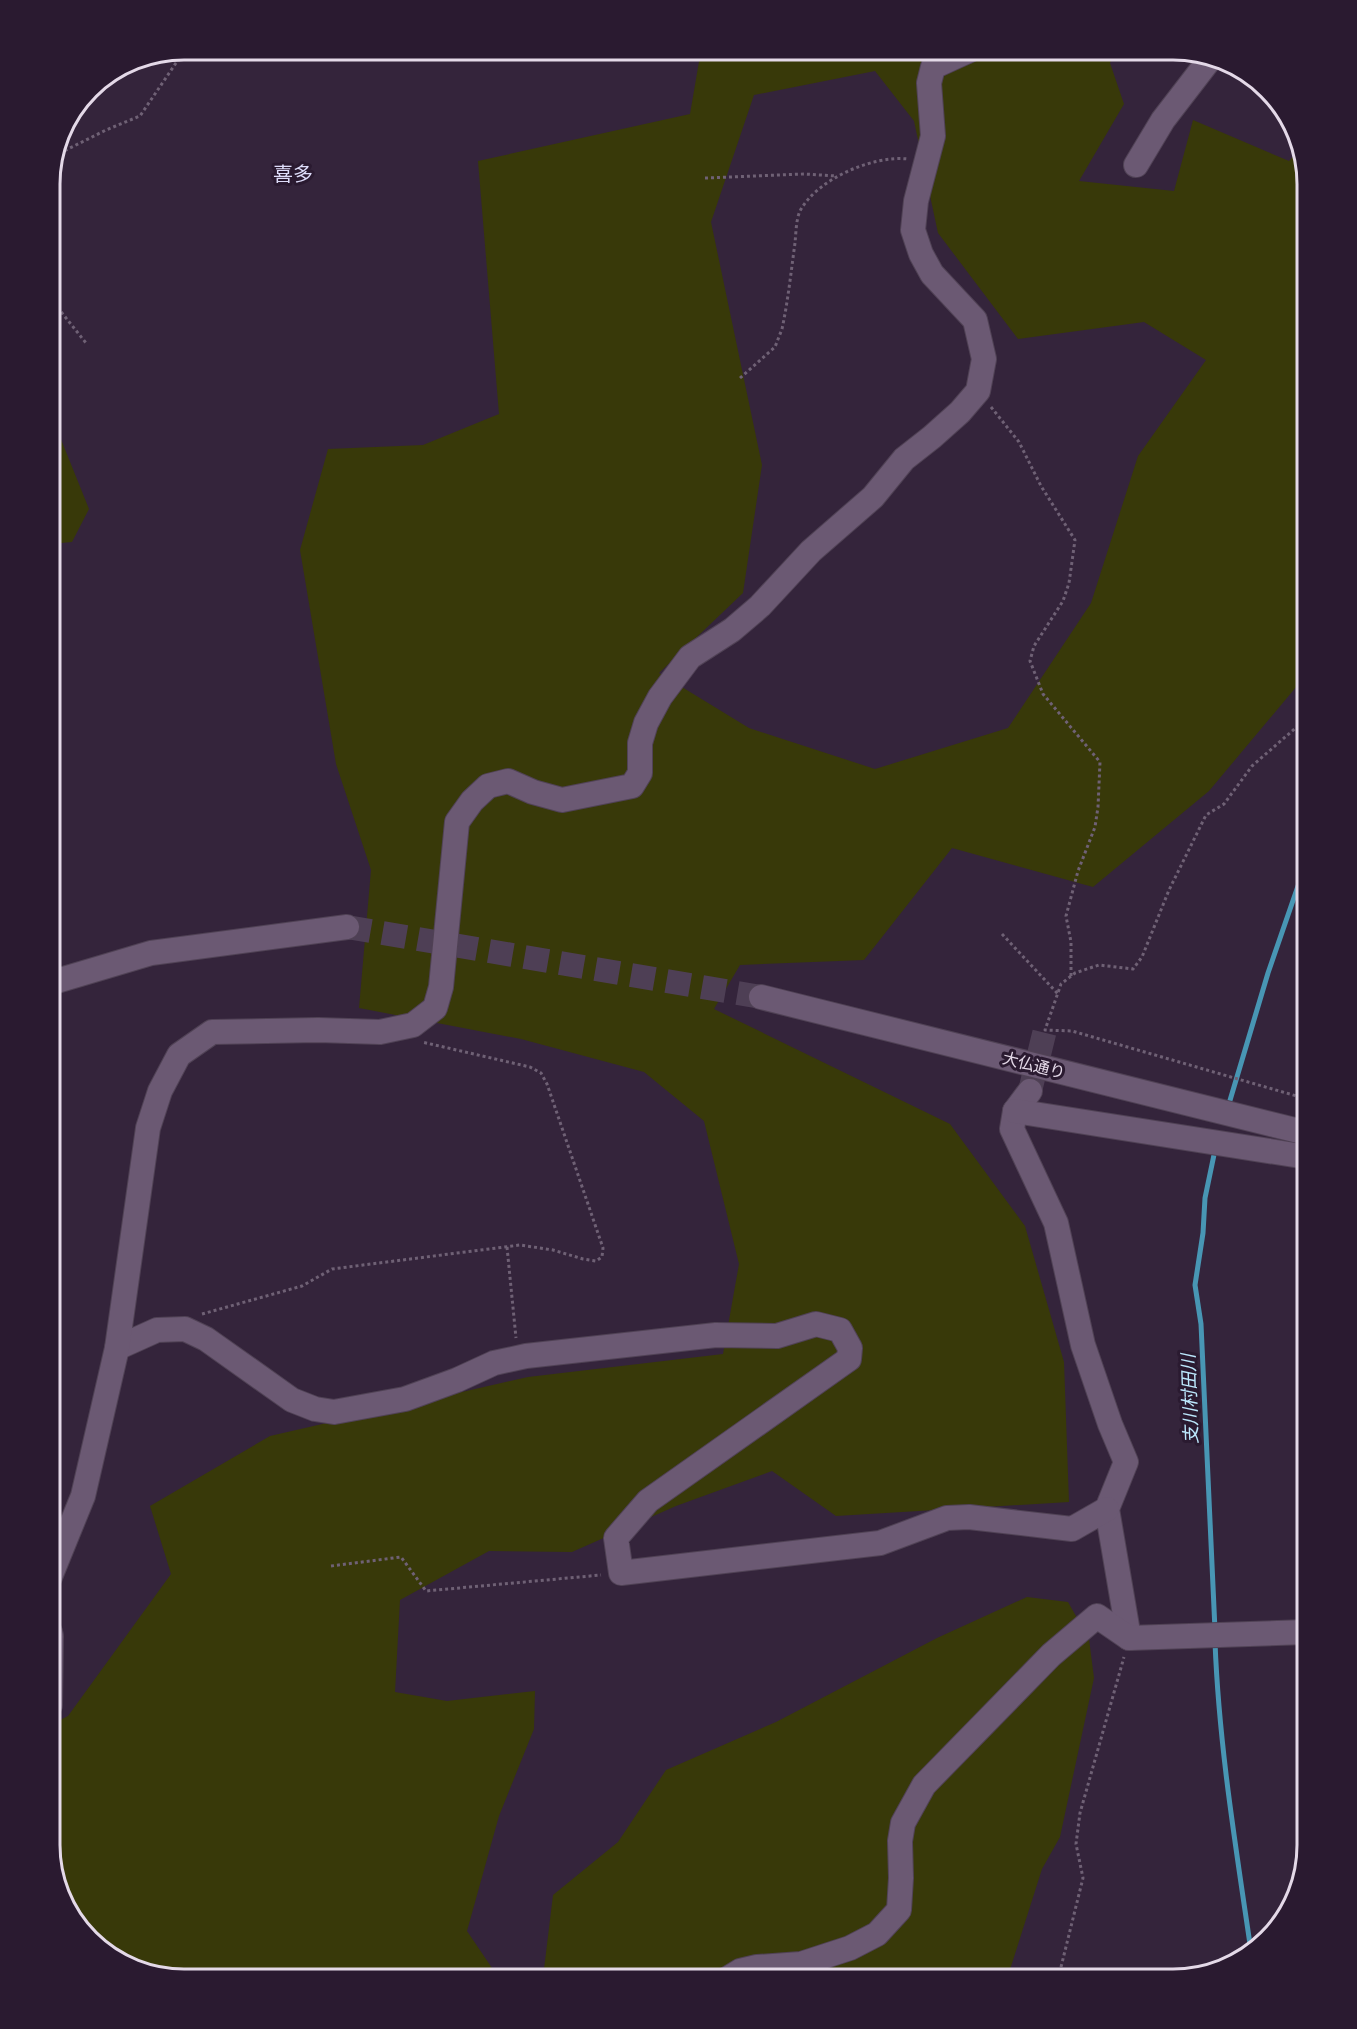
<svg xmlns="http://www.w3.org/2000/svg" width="1357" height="2029" viewBox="0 0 1357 2029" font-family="'Open Sans','Noto Sans JP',sans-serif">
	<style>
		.green { fill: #383909; fill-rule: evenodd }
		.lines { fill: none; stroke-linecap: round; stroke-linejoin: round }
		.stream { stroke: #4896b4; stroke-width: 5 }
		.minor-tunnel { stroke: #4e3f55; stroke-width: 24; stroke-dasharray: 24 12; stroke-linecap: butt }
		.minor-casing { stroke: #504255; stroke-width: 26 }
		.path { stroke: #6f6175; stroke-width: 3; stroke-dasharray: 3 3; stroke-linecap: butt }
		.minor { stroke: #6b5973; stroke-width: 24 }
		.labels { text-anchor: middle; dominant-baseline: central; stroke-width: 6; stroke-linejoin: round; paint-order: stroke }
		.street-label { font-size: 16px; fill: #e4d9e8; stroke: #2a1a30 }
		.water-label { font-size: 18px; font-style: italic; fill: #bce8fd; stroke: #2a1a30 }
		.quarter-label { font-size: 20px; fill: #deddfa; stroke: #2a1a30 }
		.rim { fill: none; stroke: #e4d9e8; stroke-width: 3 }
	</style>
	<rect width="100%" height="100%" fill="#34243b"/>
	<g class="green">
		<path d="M 701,50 L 1117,50 L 1110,63 L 1124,104 L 1079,181 L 1174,191 L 1193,120 L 1289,161 L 1299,150 L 1307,184 L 1307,674 L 1209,791 L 1093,887 L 952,848 L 864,960 L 740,965 L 714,1009 L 950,1124 L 1025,1226 L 1064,1362 L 1069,1502 L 836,1516 L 772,1471 L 676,1506 L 572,1552 L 489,1551 L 400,1600 L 395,1692 L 447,1701 L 535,1691 L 534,1729 L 499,1816 L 467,1931 L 492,1968 L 544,1969 L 553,1895 L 618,1842 L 666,1770 L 776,1722 L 937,1638 L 1027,1597 L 1068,1602 L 1089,1639 L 1094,1678 L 1060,1837 L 1042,1869 L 1007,1979 L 175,1979 L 109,1957 L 67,1912 L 50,1845 L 50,1725 L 68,1716 L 171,1574 L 150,1506 L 270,1436 L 528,1377 L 723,1354 L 739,1264 L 704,1121 L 644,1072 L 521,1039 L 359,1008 L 371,870 L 336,764 L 300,550 L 328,449 L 423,445 L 499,414 L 478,161 L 690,114 ZM 875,71 L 914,121 L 938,233 L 1018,339 L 1144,322 L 1206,360 L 1138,456 L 1091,603 L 1008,728 L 875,769 L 749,728 L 659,673 L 743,593 L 762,465 L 711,222 L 754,95 Z"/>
		<polygon points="50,412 89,509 72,542 50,544"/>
	</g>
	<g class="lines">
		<g class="stream">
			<polyline points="1228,1107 1268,973 1307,860"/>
			<polyline points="1215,1630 1201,1324 1195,1285 1203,1233 1205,1198 1215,1150"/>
			<path d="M 1215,1642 C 1219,1746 1236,1848 1251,1951"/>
		</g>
		<g class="minor-tunnel">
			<polyline points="347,927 761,997"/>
			<polyline points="1030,1091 1045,1030"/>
		</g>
		<defs>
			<g id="minor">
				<polyline points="1136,165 1163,120 1210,59"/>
				<polyline points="50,983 151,953 347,927"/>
				<polyline points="761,997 1307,1133"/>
				<polyline points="1030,1091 1015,1111 1012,1129 1056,1223 1083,1345 1110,1424 1126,1462 1107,1509 1129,1638"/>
				<polyline points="1015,1111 1307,1157"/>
				<polyline points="117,1348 157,1330 185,1329 206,1339 292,1400 315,1409 334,1412 405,1399 457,1380 494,1363 526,1356 716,1335 777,1336 816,1324 840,1330 850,1348 849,1359 648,1501 616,1538 621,1573 880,1543 947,1518 969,1517 1072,1529 1107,1509"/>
				<polyline points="50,1577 83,1496 117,1348 148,1128 160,1091 179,1055 212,1032 318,1030 380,1032 413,1025 435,1008 441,987 457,822 472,801 488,786 508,781 533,792 562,800 632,786 640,773 640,743 646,723 660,697 690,657 732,630 760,606 811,551 873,497 904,459 932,437 960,412 978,391 984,359 975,320 932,274 921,254 913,230 916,201 933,136 929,83 933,67 970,50"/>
				<polyline points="50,1705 51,1636 50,1632"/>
				<polyline points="727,1979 740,1971 757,1967 801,1964 850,1948 877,1934 899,1910 901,1878 900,1841 903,1823 924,1785 1051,1655 1097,1616 1129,1638 1307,1632"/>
			</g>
		</defs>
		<use href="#minor" class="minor-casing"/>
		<g class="path">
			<polyline points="54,156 106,130 140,116 176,63 188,50"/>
			<polyline points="705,178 804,174 836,176"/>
			<polyline points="50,298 86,343"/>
			<path d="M 740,378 L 775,347 L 782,329 C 788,301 791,272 795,243 C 796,233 796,220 800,211 C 817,179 873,155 908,159"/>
			<polyline points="991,407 1019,442 1041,486 1075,540 1069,583 1063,601 1034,646 1030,661 1043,694 1100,762 1098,807 1095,827 1078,871 1066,916 1071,942 1071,977"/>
			<polyline points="1002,934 1058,994"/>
			<polyline points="1307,1099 1072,1031 1045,1030 1061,984 1075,973 1099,965 1133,969 1142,957 1169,890 1206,815 1224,804 1252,766 1307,718"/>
			<polyline points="507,1247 516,1338"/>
			<polyline points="202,1314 302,1286 332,1269 520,1245 553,1250 583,1259 596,1261 602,1257 603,1248 547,1084 541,1073 530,1067 422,1042"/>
			<polyline points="331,1566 401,1557 426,1591 601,1575"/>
			<polyline points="1061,1979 1061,1967 1083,1878 1076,1844 1080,1813 1124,1657"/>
		</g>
		<use href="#minor" class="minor"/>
	</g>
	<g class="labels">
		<g class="street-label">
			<text transform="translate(1034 1065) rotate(14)">大仏通り</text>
		</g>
		<g class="water-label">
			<text transform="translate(1189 1399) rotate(-92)">支川村田川</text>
		</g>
		<g class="quarter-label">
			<text x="293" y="173">喜多</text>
		</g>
	</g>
	<path d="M0 0H1357V2029H0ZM184 60H1173A124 124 0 0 1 1297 184V1845A124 124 0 0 1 1173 1969H184A124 124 0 0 1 60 1845V184A124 124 0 0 1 184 60Z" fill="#2a1a30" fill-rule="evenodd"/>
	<path class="rim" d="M184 60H1173A124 124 0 0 1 1297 184V1845A124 124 0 0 1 1173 1969H184A124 124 0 0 1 60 1845V184A124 124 0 0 1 184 60Z"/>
</svg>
